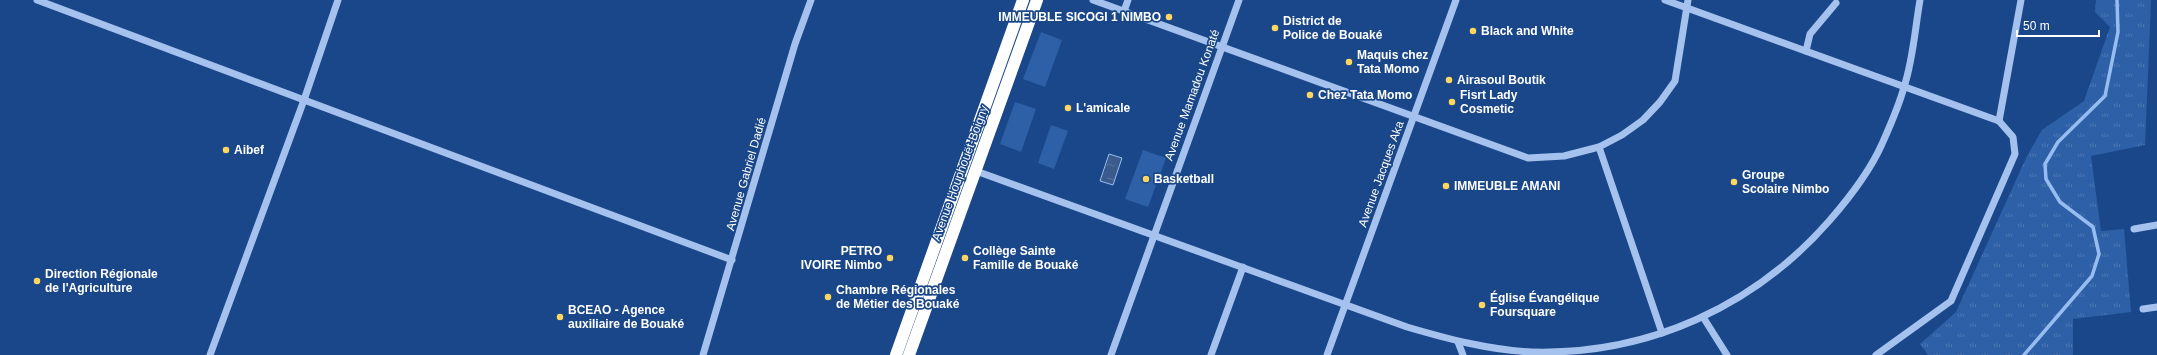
<svg xmlns="http://www.w3.org/2000/svg" width="2157" height="355" viewBox="0 0 2157 355" font-family="Arial,sans-serif">
	<style>
		.grass { fill: url(#grass-tufts) }
		.garden { fill: #2d60a7 }
		.water { fill: url(#water-ripples); stroke: #96bdef }
		.lines { fill: none; stroke-linecap: round; stroke-linejoin: round }
		.stream { stroke: #96bdef; stroke-width: 3.5 }
		.minor { stroke: #a4c2ed; stroke-width: 7 }
		.highway { stroke: #fff; stroke-width: 12 }
		.poi-dot { fill: #fed660; stroke: #1a4789; stroke-width: 1.5 }
		.labels { text-anchor: middle; dominant-baseline: central; stroke-width: 3.5; stroke-linejoin: round; paint-order: stroke }
		.poi-label { font-size: 12px; font-weight: bold; fill: #fff; stroke: #1a4789; text-anchor: start }
		.street-label { font-size: 12px; fill: #fff; stroke: #1a4789 }
	</style>
	<defs>
		<pattern id="grass-tufts" width="24" height="20" patternUnits="userSpaceOnUse"><rect width="24" height="20" fill="#2d60a7"/><path d="M3 7l-1-3M5 7V3M7 7l1-3M15 17l-1-3M17 17v-4M19 17l1-3" fill="none" stroke="#4c78b4"/></pattern>
		<pattern id="water-ripples" width="26" height="14" patternUnits="userSpaceOnUse"><rect width="26" height="14" fill="#3a5b8c"/><path d="M2 4q2-2 4 0t4 0M15 11q2-2 4 0t4 0" fill="none" stroke="#58749d"/></pattern>
	</defs>
	<rect width="100%" height="100%" fill="#1a4789"/>
	<polygon class="grass" points="2096,0 2151,0 2145,145 2091,156 2101,231 2124,229 2131,312 2073,319 2073,355 1928,355 1920,344 1956,312 2027,156 2042,130 2084,101 2110,27 2095,12"/>
	<g class="garden">
		<polygon points="1041,32 1062,40 1045,87 1023,79"/>
		<polygon points="1015,102 1036,109 1021,152 1000,144"/>
		<polygon points="1051,125 1068,131 1054,169 1038,163"/>
		<polygon points="1143,150 1166,158 1148,207 1125,199"/>
	</g>
	<polygon class="water" points="1109,154 1122,158 1113,185 1100,181"/>
	<g class="lines">
		<polyline class="stream" points="2024,355 2092,276 2099,254 2093,227 2060,202 2046,179 2045,164 2058,142 2105,96 2118,32 2117,0"/>
		<g class="minor">
			<polyline points="37,0 732,260"/>
			<polyline points="1093,0 1528,158 1564,156 1599,147 1622,135 1643,120 1660,102 1675,81 1688,0"/>
			<polyline points="1665,0 1999,121 2013,137 2015,154 1951,301 1876,355"/>
			<polyline points="1124,11 1128,0"/>
			<polyline points="1806,51 1810,34 1836,3"/>
			<polyline points="1999,121 2021,0"/>
			<polyline points="1599,147 1662,333"/>
			<path d="M 976,171 L 1407,327 C 1448,339 1489,350 1532,352 C 1648,355 1754,307 1830,220 C 1850,197 1870,171 1882,144 C 1890,126 1899,106 1904,87 C 1913,60 1915,29 1920,0"/>
			<polyline points="2134,229 2157,225"/>
			<polyline points="2143,309 2157,307"/>
			<polyline points="1703,317 1727,355"/>
			<polyline points="1458,342 1463,355"/>
			<polyline points="210,355 304,100 338,0"/>
			<polyline points="703,355 795,44 811,0"/>
			<polyline points="1111,355 1239,0"/>
			<polyline points="1211,355 1243,267"/>
			<polyline points="1327,355 1456,0"/>
		</g>
		<g class="highway">
			<polyline points="896,355 1023,0"/>
			<polyline points="909,355 1037,0"/>
		</g>
	</g>
	<g class="poi-dot">
		<circle cx="1169" cy="17" r="4"/>
		<circle cx="1275" cy="28" r="4"/>
		<circle cx="1473" cy="31" r="4"/>
		<circle cx="1349" cy="62" r="4"/>
		<circle cx="1449" cy="80" r="4"/>
		<circle cx="1310" cy="95" r="4"/>
		<circle cx="1452" cy="102" r="4"/>
		<circle cx="1068" cy="108" r="4"/>
		<circle cx="226" cy="150" r="4"/>
		<circle cx="1146" cy="179" r="4"/>
		<circle cx="1734" cy="182" r="4"/>
		<circle cx="1446" cy="186" r="4"/>
		<circle cx="890" cy="258" r="4"/>
		<circle cx="965" cy="258" r="4"/>
		<circle cx="37" cy="281" r="4"/>
		<circle cx="828" cy="297" r="4"/>
		<circle cx="1482" cy="305" r="4"/>
		<circle cx="560" cy="317" r="4"/>
	</g>
	<g class="labels">
		<g class="poi-label">
			<text x="1161" y="17" text-anchor="end">IMMEUBLE SICOGI 1 NIMBO</text>
			<text x="1283" y="21">District de<tspan x="1283" dy="14">Police de Bouaké</tspan></text>
			<text x="1481" y="31">Black and White</text>
			<text x="1357" y="55">Maquis chez<tspan x="1357" dy="14">Tata Momo</tspan></text>
			<text x="1457" y="80">Airasoul Boutik</text>
			<text x="1318" y="95">Chez Tata Momo</text>
			<text x="1460" y="95">Fisrt Lady<tspan x="1460" dy="14">Cosmetic</tspan></text>
			<text x="1076" y="108">L'amicale</text>
			<text x="234" y="150">Aibef</text>
			<text x="1742" y="175">Groupe<tspan x="1742" dy="14">Scolaire Nimbo</tspan></text>
			<text x="1154" y="179">Basketball</text>
			<text x="1454" y="186">IMMEUBLE AMANI</text>
			<text x="882" y="251" text-anchor="end">PETRO<tspan x="882" dy="14">IVOIRE Nimbo</tspan></text>
			<text x="973" y="251">Collège Sainte<tspan x="973" dy="14">Famille de Bouaké</tspan></text>
			<text x="45" y="274">Direction Régionale<tspan x="45" dy="14">de l'Agriculture</tspan></text>
			<text x="836" y="290">Chambre Régionales<tspan x="836" dy="14">de Métier des Bouaké</tspan></text>
			<text x="1490" y="298">Église Évangélique<tspan x="1490" dy="14">Foursquare</tspan></text>
			<text x="568" y="310">BCEAO - Agence<tspan x="568" dy="14">auxiliaire de Bouaké</tspan></text>
		</g>
		<g class="street-label">
			<text transform="translate(1192 95) rotate(-70)">Avenue Mamadou Konaté</text>
			<text transform="translate(960 173) rotate(-70)">Avenue Houphouët-Boigny</text>
			<text transform="translate(746 174) rotate(-74)">Avenue Gabriel Dadié</text>
			<text transform="translate(1381 174) rotate(-70)">Avenue Jacques Aka</text>
		</g>
	</g>
	<path d="M2017 30v6h82v-6" fill="none" stroke="#ffffff" stroke-width="2"/>
	<text x="2023" y="30" font-size="12" fill="#ffffff" stroke="#1a4789" stroke-width="3" paint-order="stroke">50 m</text>
</svg>
